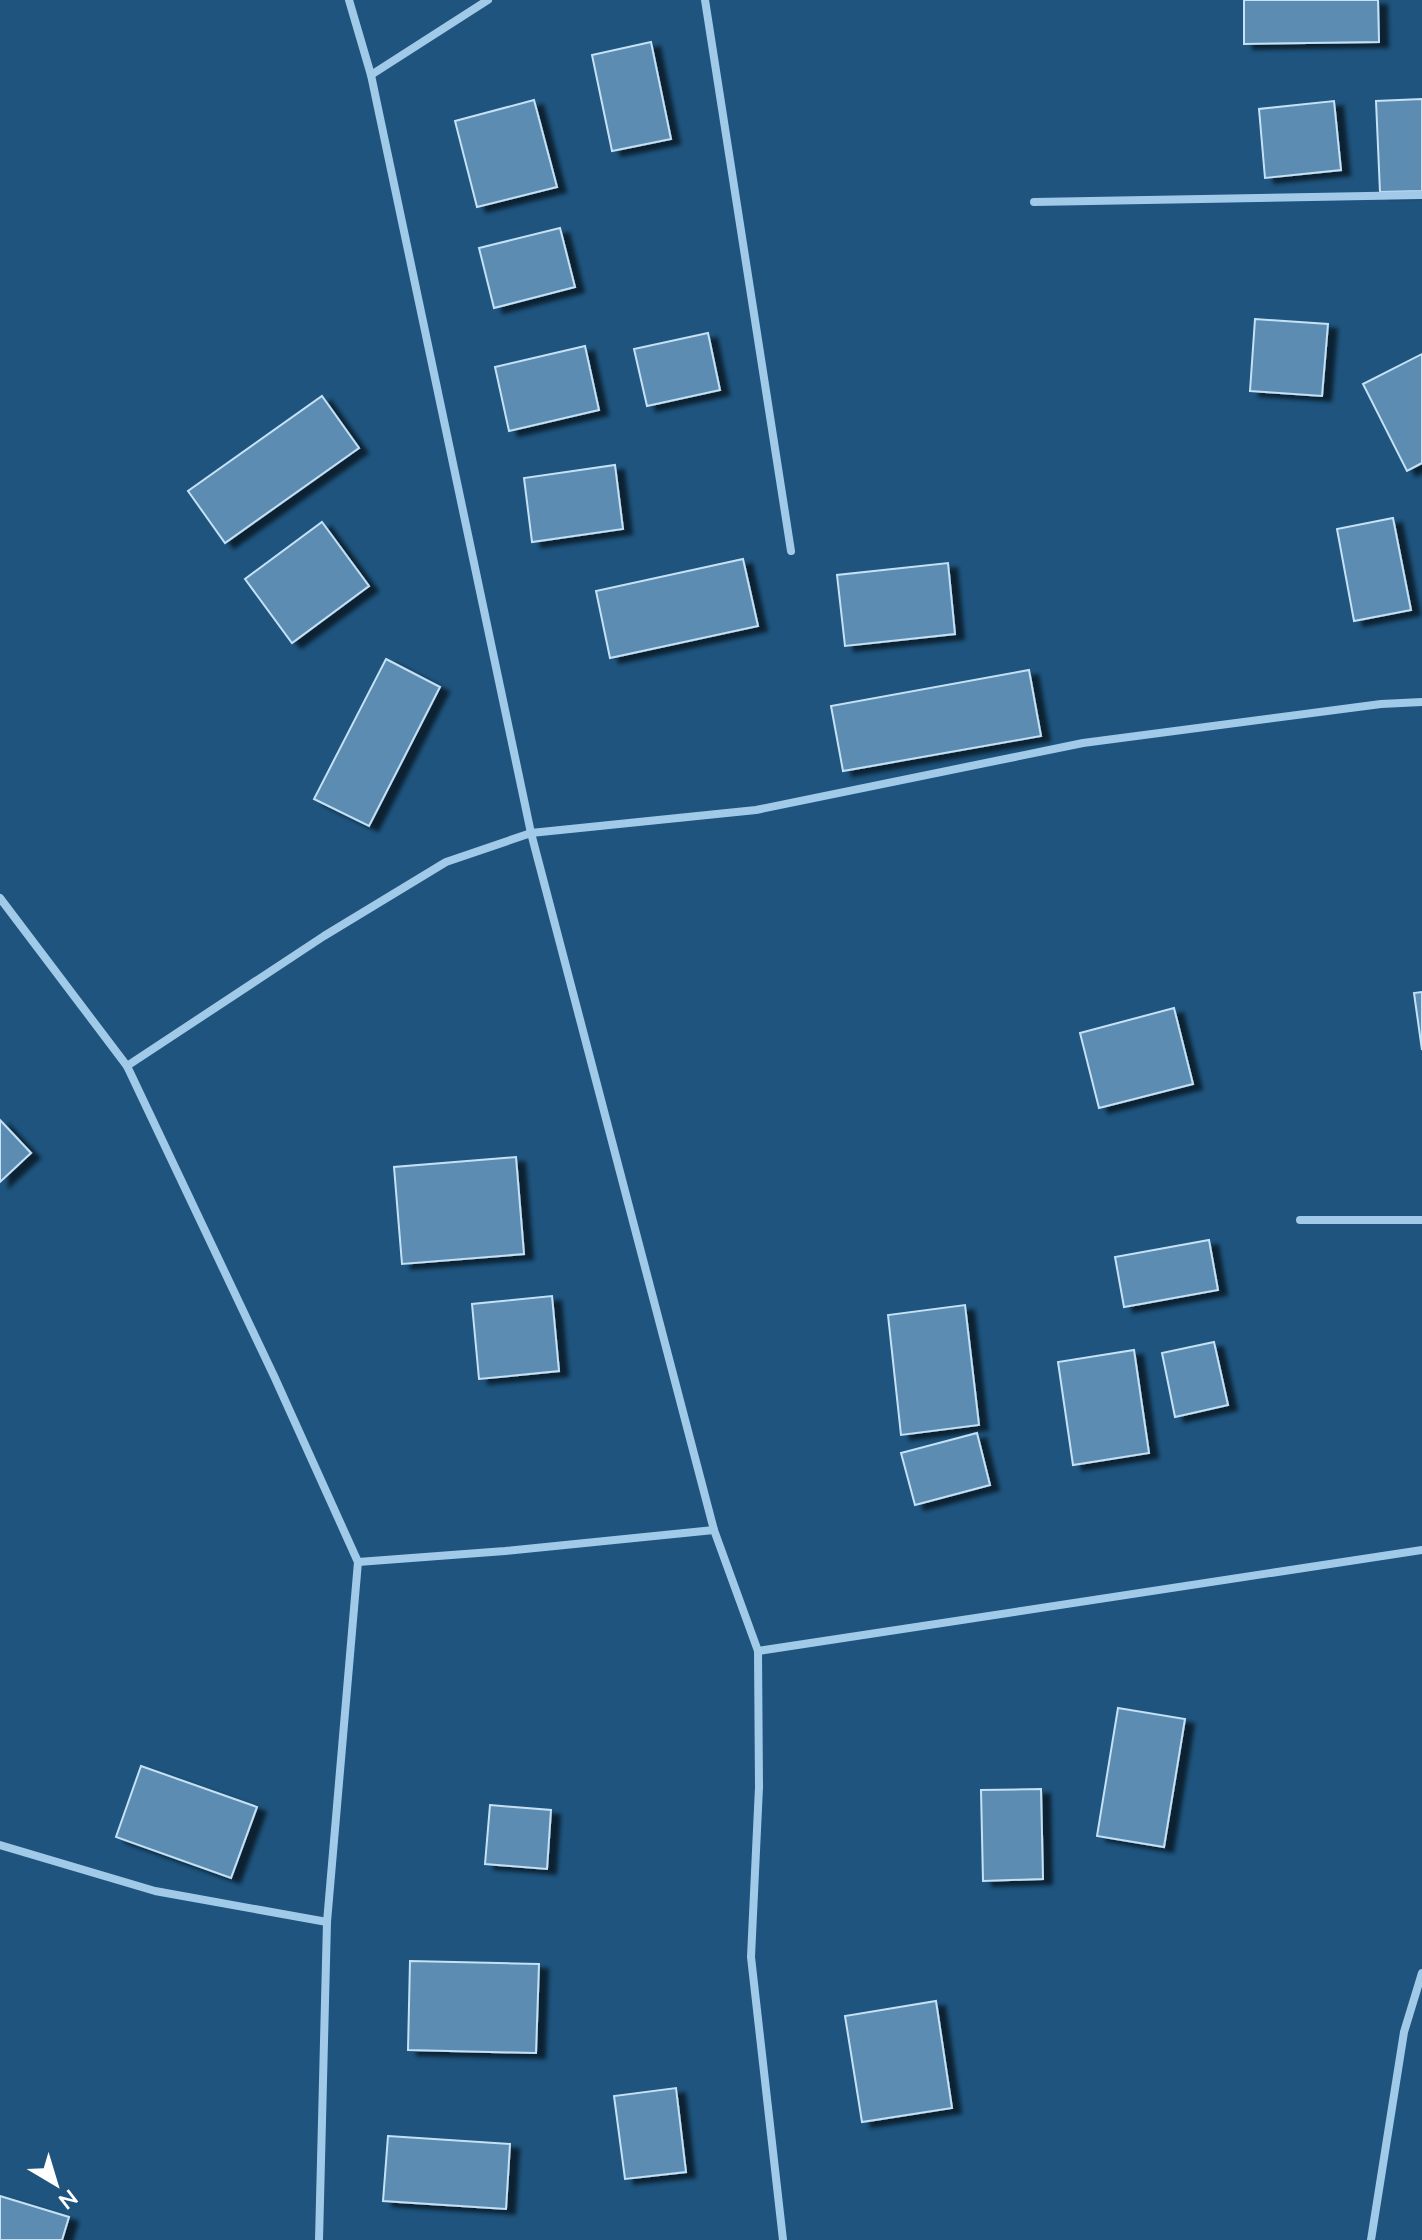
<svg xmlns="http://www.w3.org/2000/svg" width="1422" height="2240" viewBox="0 0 1422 2240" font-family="Mulish,sans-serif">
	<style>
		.building { fill: #5b8cb1; stroke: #c5e1f6; stroke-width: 2; filter: url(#shadow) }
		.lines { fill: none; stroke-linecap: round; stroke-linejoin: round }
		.minor { stroke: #a1cae8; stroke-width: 8 }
	</style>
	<defs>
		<filter id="shadow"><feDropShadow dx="9" dy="5" stdDeviation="2" flood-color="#0009"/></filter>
	</defs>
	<rect width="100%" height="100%" fill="#1e547e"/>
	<g class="building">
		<polygon points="1244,0 1378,0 1379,42 1244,44"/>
		<polygon points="651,42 671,139 612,151 592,55"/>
		<polygon points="1422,99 1422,191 1380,192 1376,101"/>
		<polygon points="534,100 557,187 477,207 455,121"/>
		<polygon points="1334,101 1341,170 1265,178 1259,109"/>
		<polygon points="560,228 575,287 494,308 479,248"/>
		<polygon points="1255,319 1328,324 1322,396 1250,391"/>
		<polygon points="708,333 720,390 647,406 634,349"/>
		<polygon points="585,346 599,410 509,431 495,367"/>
		<polygon points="1422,354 1422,463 1407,471 1363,384"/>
		<polygon points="322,396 359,448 225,543 188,491"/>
		<polygon points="615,465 623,529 532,542 524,478"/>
		<polygon points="1393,518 1411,610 1354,621 1337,529"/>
		<polygon points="322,522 369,586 292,643 245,579"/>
		<polygon points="743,559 758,626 610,658 596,591"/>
		<polygon points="948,563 955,634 845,646 837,575"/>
		<polygon points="386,659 440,687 369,826 314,799"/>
		<polygon points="1029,670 1041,736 843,771 831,706"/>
		<polygon points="1422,992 1422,1050 1414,993"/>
		<polygon points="1174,1008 1193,1084 1099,1108 1080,1033"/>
		<polygon points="0,1120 31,1153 0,1182"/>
		<polygon points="516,1157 524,1254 402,1264 394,1167"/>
		<polygon points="1209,1240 1218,1290 1124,1307 1115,1257"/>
		<polygon points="552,1296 559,1371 479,1379 472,1304"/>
		<polygon points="965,1305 979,1425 901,1435 888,1315"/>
		<polygon points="1214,1342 1228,1405 1175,1417 1162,1353"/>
		<polygon points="1134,1350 1149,1453 1073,1465 1058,1362"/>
		<polygon points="977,1433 990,1485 915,1505 901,1453"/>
		<polygon points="1118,1708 1185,1719 1164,1847 1097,1836"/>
		<polygon points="141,1766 257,1807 231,1878 116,1837"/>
		<polygon points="1041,1789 1043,1879 983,1881 981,1790"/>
		<polygon points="490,1805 551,1810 547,1869 485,1864"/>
		<polygon points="410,1961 539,1964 536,2053 408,2050"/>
		<polygon points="936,2001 952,2108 862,2122 845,2016"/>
		<polygon points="676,2088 686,2172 625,2179 614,2096"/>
		<polygon points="388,2136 510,2144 506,2209 383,2201"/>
		<polygon points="0,2196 69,2217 62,2240 0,2240"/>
	</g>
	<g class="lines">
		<g class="minor">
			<polyline points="349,0 371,75 531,833 714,1530 758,1651 759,1787 751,1957 783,2240"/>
			<polyline points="705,0 791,551"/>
			<polyline points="371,75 488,0"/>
			<polyline points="1034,202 1422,195"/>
			<polyline points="0,898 127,1066 324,936 446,862 531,833 756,810 1083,743 1381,704 1422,702"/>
			<polyline points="127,1066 274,1376 358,1562"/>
			<polyline points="1300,1220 1422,1220"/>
			<polyline points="758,1651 1422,1550"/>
			<polyline points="0,1845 155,1891 327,1922"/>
			<polyline points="319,2240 327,1922 358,1562 505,1551 714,1530"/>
			<polyline points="1371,2240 1404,2032 1422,1973"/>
		</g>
	</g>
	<g transform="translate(56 2184) rotate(142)" stroke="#1e547e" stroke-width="6" paint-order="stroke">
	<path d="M0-6L14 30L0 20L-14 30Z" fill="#ffffff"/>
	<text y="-12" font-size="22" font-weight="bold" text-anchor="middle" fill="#ffffff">N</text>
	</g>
</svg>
